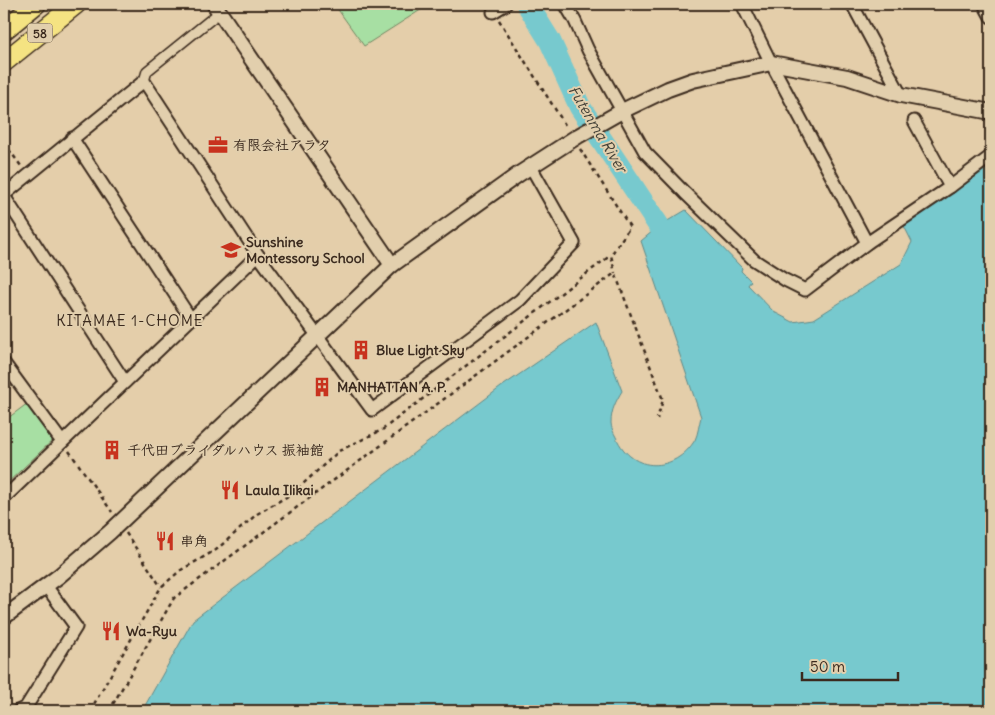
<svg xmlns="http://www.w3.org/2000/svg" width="995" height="715" viewBox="0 0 995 715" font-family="Delius,'Klee One',sans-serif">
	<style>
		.green { fill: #a7dfa3; stroke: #718460 }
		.water { fill: #77c9ce; stroke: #5f8988 }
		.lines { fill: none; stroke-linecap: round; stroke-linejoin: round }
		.river { stroke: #77c9ce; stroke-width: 22 }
		.pedestrian-casing { stroke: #3b2a1e; stroke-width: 12 }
		.minor-casing { stroke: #3b2a1e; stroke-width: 15 }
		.tertiary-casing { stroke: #3b2a1e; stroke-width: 18 }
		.trunk-casing { stroke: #3b2a1e; stroke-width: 22 }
		.path { stroke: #3b2a1e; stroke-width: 2.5; stroke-dasharray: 4 4; stroke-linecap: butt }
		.pedestrian { stroke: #e2cfad; stroke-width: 9 }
		.minor { stroke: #e2cfad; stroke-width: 11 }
		.tertiary { stroke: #e2cfad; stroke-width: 14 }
		.trunk { stroke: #f5e382; stroke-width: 19 }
		.labels { text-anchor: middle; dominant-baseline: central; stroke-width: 4; stroke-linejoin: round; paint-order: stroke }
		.shield { fill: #e2cfad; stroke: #6d5c49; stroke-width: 1 }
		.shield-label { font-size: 12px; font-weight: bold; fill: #3b2a1e }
		.poi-label { font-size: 14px; font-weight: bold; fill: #3b2a1e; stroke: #e2cfad; text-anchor: start }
		.water-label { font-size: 15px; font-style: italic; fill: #444238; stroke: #e2cfad }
		.neighbourhood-label { font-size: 15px; letter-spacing: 1px; fill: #3b2a1e; stroke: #e2cfad }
	</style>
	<rect width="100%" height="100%" fill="#e4ceaa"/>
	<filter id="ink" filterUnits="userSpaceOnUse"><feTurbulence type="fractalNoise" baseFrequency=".02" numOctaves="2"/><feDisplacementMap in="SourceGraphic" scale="10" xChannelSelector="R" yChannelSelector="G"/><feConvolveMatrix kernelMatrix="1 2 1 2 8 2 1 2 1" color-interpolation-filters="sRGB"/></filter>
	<g filter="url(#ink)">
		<g class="green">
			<polygon points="334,4 430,4 364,46"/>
			<polygon points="28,403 54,439 4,486 4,421"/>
		</g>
		<path class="water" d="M 991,166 L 991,711 L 142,711 L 193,620 L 501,387 L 596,322 L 622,391 C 616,401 611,410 611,423 C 611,428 614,433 616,437 C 632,474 675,473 695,440 C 698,434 699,424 701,417 L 641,241 L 659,226 L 686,210 L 742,268 L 741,271 L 751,281 L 748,285 L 774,312 L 793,322 L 814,319 L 901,264 L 912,242 L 904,226 Z"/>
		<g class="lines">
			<polyline class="river" points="527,4 550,41 580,107 659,226"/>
			<defs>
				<polyline id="pedestrian" points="144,81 147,71 220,12"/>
				<g id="minor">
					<polyline points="565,4 575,21 588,50 645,152 685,193 754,260 785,280 805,290 867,243 950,187 991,156"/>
					<polyline points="742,4 771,63 867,243"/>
					<polyline points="852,4 901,95"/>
					<polyline points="984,4 991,17"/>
					<polyline points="493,12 506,4"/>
					<polyline points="914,121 950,187"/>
					<polyline points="72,138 191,319"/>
					<polyline points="4,195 144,81 258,255 372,410 520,300 574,243 531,167"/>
					<polyline points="4,196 125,382"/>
					<polyline points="4,363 62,442"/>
					<polyline points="4,498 258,255"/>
					<polyline points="18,711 26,707 76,627 46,586"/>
				</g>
				<g id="tertiary">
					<polyline points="214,4 392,265"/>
					<polyline points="4,617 59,576 110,532 392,265 519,174 578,136 622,111 668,89 693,80 771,63 847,77 901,95 991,112"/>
				</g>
				<g id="trunk">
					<polyline points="4,30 36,4"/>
					<polyline points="4,62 76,4"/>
				</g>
			</defs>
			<use href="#pedestrian" class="pedestrian-casing"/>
			<use href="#minor" class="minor-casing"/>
			<use href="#tertiary" class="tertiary-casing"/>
			<use href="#trunk" class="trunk-casing"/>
			<g class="path">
				<polyline points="499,20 567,128"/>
				<polyline points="4,143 21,166"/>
				<polyline points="580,149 630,227 611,255 615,273"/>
				<polyline points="69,451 112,512"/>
				<polyline points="126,533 161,587"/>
				<polyline points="90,711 161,587 181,570 216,550 257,514 293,493 339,451 382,430 611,255"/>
				<polyline points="109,711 174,598 615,273 663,400 657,419"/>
			</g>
			<use href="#pedestrian" class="pedestrian"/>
			<use href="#minor" class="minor"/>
			<use href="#tertiary" class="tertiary"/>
			<use href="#trunk" class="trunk"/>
		</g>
	</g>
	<defs>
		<symbol id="office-bare" viewBox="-9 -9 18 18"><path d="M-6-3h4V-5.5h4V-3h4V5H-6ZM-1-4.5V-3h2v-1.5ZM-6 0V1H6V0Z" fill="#c8321e" stroke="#e2cfad" stroke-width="2.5" paint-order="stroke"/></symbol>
		<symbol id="school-bare" viewBox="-9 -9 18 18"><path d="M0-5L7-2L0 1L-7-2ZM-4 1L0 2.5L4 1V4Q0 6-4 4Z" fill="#c8321e" stroke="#e2cfad" stroke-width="2.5" paint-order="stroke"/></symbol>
		<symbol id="building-bare" viewBox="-9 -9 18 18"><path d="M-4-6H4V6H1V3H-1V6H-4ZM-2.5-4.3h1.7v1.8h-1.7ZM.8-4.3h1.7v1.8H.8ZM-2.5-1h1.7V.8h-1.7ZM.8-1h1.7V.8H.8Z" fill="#c8321e" stroke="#e2cfad" stroke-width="2.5" paint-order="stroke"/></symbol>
		<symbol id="restaurant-bare" viewBox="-9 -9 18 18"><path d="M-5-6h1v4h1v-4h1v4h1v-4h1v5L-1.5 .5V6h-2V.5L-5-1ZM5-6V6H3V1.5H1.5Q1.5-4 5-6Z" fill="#c8321e" stroke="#e2cfad" stroke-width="2.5" paint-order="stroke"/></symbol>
	</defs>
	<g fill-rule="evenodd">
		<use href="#office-bare" x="204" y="131" width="28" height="28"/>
		<use href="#school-bare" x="217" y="236" width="28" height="28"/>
		<use href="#building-bare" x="347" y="336" width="28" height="28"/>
		<use href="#building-bare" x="308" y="373" width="28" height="28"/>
		<use href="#building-bare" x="98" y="436" width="28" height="28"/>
		<use href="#restaurant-bare" x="216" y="476" width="28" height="28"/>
		<use href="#restaurant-bare" x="151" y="527" width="28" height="28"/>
		<use href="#restaurant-bare" x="97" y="617" width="28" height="28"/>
	</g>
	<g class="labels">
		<rect class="shield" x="27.5" y="23.5" width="25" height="19" rx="4"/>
		<g class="shield-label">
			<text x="40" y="33">58</text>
		</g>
		<g class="poi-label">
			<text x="233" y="145">有限会社アラタ</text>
			<text x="246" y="242">Sunshine<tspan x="246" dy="16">Montessory School</tspan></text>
			<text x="376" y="350">Blue Light Sky</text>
			<text x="337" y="387">MANHATTAN A. P.</text>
			<text x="127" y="450">千代田ブライダルハウス 振袖館</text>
			<text x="245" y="490">Laula Ilikai</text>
			<text x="180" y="541">串角</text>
			<text x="126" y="631">Wa-Ryu</text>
		</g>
		<g class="water-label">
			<text transform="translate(598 129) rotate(59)">Futenma River</text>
		</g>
		<g class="neighbourhood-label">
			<text x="130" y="320">KITAMAE 1-CHOME</text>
		</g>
	</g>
	<rect width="995" height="715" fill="none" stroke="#e2cfad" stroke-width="20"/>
	<rect x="10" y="10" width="975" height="695" fill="none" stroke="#3b2a1e" stroke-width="2" filter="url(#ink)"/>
	<path d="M802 672v8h96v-8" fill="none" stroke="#3b2a1e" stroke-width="2.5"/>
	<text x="810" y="672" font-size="15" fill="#3b2a1e" stroke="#e2cfad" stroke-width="4" paint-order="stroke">50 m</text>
</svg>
